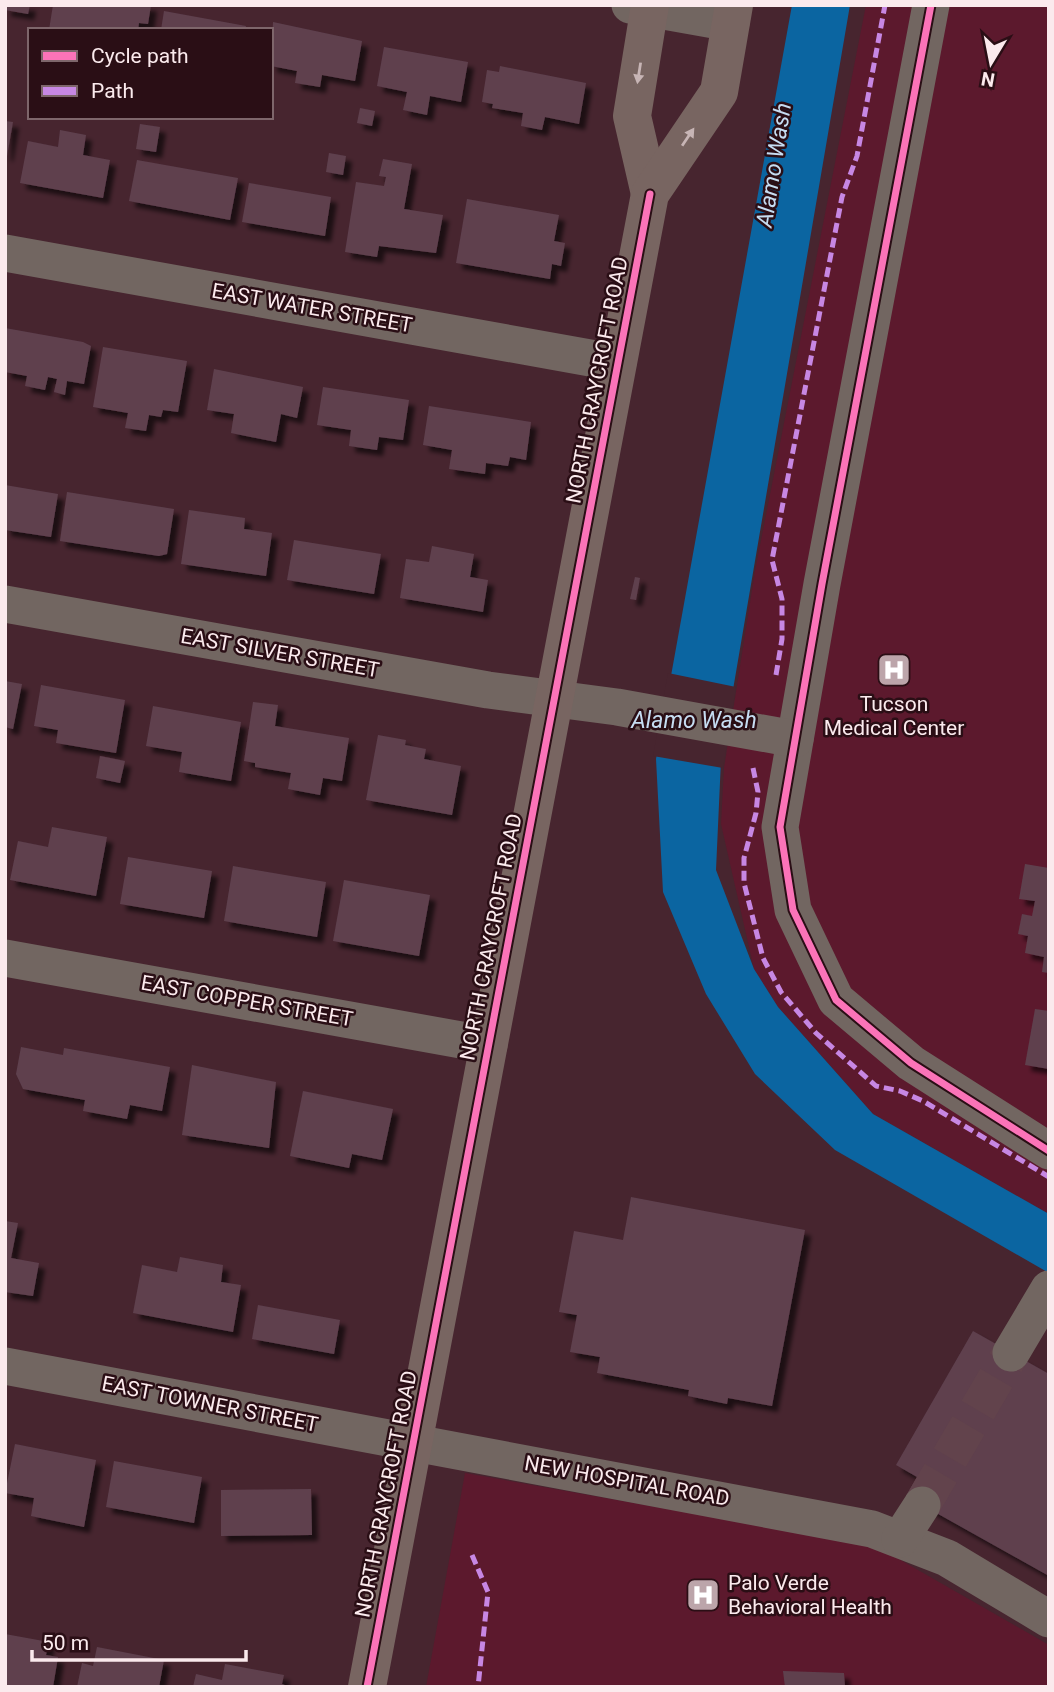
<svg xmlns="http://www.w3.org/2000/svg" width="1054" height="1692" viewBox="0 0 1054 1692" font-family="Roboto,sans-serif">
	<style>
		.built { fill: #5c192d }
		.water { fill: #0b65a1 }
		.pier { fill: #47252f }
		.building { fill: #5e404e; filter: url(#shadow) }
		.lines { fill: none; stroke-linecap: round; stroke-linejoin: round }
		.minor-tunnel { stroke: #62434c; stroke-width: 37; stroke-dasharray: 37 18; stroke-linecap: butt }
		.minor { stroke: #726661; stroke-width: 37 }
		.major { stroke: #786561; stroke-width: 38 }
		.quiet { stroke: #c787e3; stroke-width: 5; stroke-dasharray: 10 5; stroke-linecap: butt }
		.cycleway-casing { stroke: #2a0e15; stroke-width: 11 }
		.cycleway { stroke: #fb73b8; stroke-width: 7 }
		.oneway { fill: #c7b5b5 }
		.labels { text-anchor: middle; dominant-baseline: central; stroke-width: 5; stroke-linejoin: round; paint-order: stroke }
		.street-label { font-size: 21px; fill: #fbeaed; stroke: #2a0e15 }
		.poi-label { font-size: 21px; fill: #fbeaed; stroke: #2a0e15 }
		.water-label { font-size: 23px; font-style: italic; fill: #c6ddf2; stroke: #2a0e15 }
	</style>
	<defs>
		<filter id="shadow"><feDropShadow dx="6" dy="6" stdDeviation="2" flood-color="#0009"/></filter>
	</defs>
	<rect width="100%" height="100%" fill="#47252f"/>
	<g class="built">
		<polygon points="866,5 1049,5 1049,1214 873,1114 778,1007 754,969 721,824 724,768 755,571"/>
		<polygon points="465,1473 876,1546 1049,1645 1049,1687 426,1687"/>
	</g>
	<polygon class="water" points="792,5 850,5 721,760 716,870 754,969 778,1007 873,1114 1049,1214 1049,1273 835,1150 755,1074 706,994 663,892 656,759"/>
	<polygon class="pier" points="668,673 736,687 723,768 653,756"/>
	<g class="building">
		<polygon points="5,5 30,5 28,14 5,10"/>
		<polygon points="53,5 151,5 148,24 139,23 138,30 49,30"/>
		<polygon points="164,11 246,26 245,30 161,30"/>
		<polygon points="273,22 362,41 355,81 322,75 320,87 295,83 297,71 271,66"/>
		<polygon points="384,47 468,62 461,102 430,96 427,115 403,110 407,92 377,86"/>
		<polygon points="500,66 586,83 579,124 545,117 542,130 521,126 523,113 492,108 493,104 482,102 487,70 499,72"/>
		<polygon points="360,108 375,111 372,126 357,123"/>
		<polygon points="5,121 13,122 7,156 5,155"/>
		<polygon points="140,124 160,127 156,152 136,149"/>
		<polygon points="60,130 86,135 83,155 110,160 103,198 20,183 28,141 58,147"/>
		<polygon points="329,153 346,156 343,175 326,172"/>
		<polygon points="383,159 412,164 404,209 443,215 436,253 379,246 377,257 345,252 356,182 384,186 386,177 379,176"/>
		<polygon points="137,160 238,178 230,220 129,201"/>
		<polygon points="249,183 331,197 325,236 242,222"/>
		<polygon points="467,199 559,215 554,241 565,243 561,266 552,264 550,279 456,263"/>
		<polygon points="5,328 83,342 91,346 84,384 67,381 65,395 54,392 57,379 48,377 45,390 25,386 27,376 5,372"/>
		<polygon points="103,347 187,361 178,412 163,410 161,417 149,415 146,431 125,428 128,413 93,407"/>
		<polygon points="214,369 303,387 297,418 281,414 276,442 231,433 234,414 207,410"/>
		<polygon points="323,387 409,400 403,440 379,437 377,450 349,446 351,430 317,425"/>
		<polygon points="429,406 531,422 526,460 510,457 508,466 486,463 485,474 449,469 452,450 423,445"/>
		<polygon points="5,485 58,494 51,537 5,530"/>
		<polygon points="67,492 174,509 167,554 159,556 60,541"/>
		<polygon points="189,510 245,518 244,529 272,533 266,576 181,564"/>
		<polygon points="294,540 381,554 374,594 287,580"/>
		<polygon points="432,546 474,554 470,577 488,580 483,612 400,598 406,559 429,562"/>
		<polygon points="635,577 640,578 636,600 630,599"/>
		<polygon points="5,681 22,684 13,729 5,727"/>
		<polygon points="41,685 125,700 116,753 56,743 58,730 34,726"/>
		<polygon points="253,702 278,705 275,726 349,738 342,781 323,778 320,795 288,789 291,773 255,767 255,763 244,761"/>
		<polygon points="153,706 241,722 231,781 179,772 182,752 146,746"/>
		<polygon points="378,735 406,740 405,745 426,749 424,759 461,766 452,815 366,800"/>
		<polygon points="100,756 125,761 120,783 96,778"/>
		<polygon points="52,827 107,837 96,896 10,880 18,841 48,847"/>
		<polygon points="128,857 212,871 204,918 120,904"/>
		<polygon points="1025,864 1049,868 1049,973 1042,972 1044,957 1025,953 1028,936 1018,934 1022,914 1032,916 1035,901 1019,899"/>
		<polygon points="233,866 326,882 317,937 224,921"/>
		<polygon points="344,880 430,895 419,956 333,941"/>
		<polygon points="1035,1009 1049,1011 1049,1069 1025,1065"/>
		<polygon points="21,1047 63,1055 64,1048 170,1067 162,1111 130,1105 127,1119 83,1111 85,1100 23,1089 16,1074"/>
		<polygon points="192,1065 276,1082 269,1148 182,1135"/>
		<polygon points="303,1091 393,1109 382,1160 352,1154 349,1168 290,1156"/>
		<polygon points="631,1197 805,1230 772,1406 728,1398 727,1404 688,1396 689,1390 597,1373 600,1357 570,1352 577,1315 559,1312 574,1231 623,1240"/>
		<polygon points="5,1221 18,1223 11,1258 39,1263 33,1296 5,1292"/>
		<polygon points="180,1257 223,1265 221,1282 241,1285 233,1332 133,1313 142,1265 177,1272"/>
		<polygon points="258,1305 340,1320 334,1354 252,1339"/>
		<polygon points="973,1331 1049,1374 1049,1576 906,1496 917,1477 896,1465"/>
		<polygon points="15,1444 96,1460 84,1527 31,1516 34,1498 5,1493"/>
		<polygon points="114,1461 202,1477 194,1523 106,1507"/>
		<polygon points="311,1489 312,1535 221,1536 221,1490"/>
		<polygon points="5,1634 49,1642 46,1655 58,1657 53,1687 5,1687"/>
		<polygon points="97,1647 164,1660 159,1687 77,1687 82,1663 93,1666"/>
		<polygon points="225,1664 284,1675 282,1684 290,1687 193,1687 196,1674 222,1680"/>
		<polygon points="783,1671 844,1673 845,1687 785,1687"/>
	</g>
	<g class="lines">
		<polyline class="minor-tunnel" points="922,1505 1011,1353"/>
		<g class="minor">
			<polyline points="630,5 731,23"/>
			<polyline points="931,5 822,584 780,827 793,910 836,1000 911,1063 1049,1151"/>
			<polyline points="5,253 618,363"/>
			<polyline points="5,604 488,690 617,707 795,739"/>
			<polyline points="5,958 489,1045"/>
			<polyline points="1011,1353 1049,1289"/>
			<polyline points="5,1366 872,1529 947,1558 1049,1619"/>
			<polyline points="900,1539 922,1505"/>
		</g>
		<g class="major">
			<polyline points="650,5 632,116 650,194"/>
			<polyline points="367,1687 650,194 719,92 734,5"/>
		</g>
		<g class="quiet">
			<polyline points="776,675 782,639 782,599 772,560 842,197 857,156 885,5"/>
			<polyline points="753,768 758,792 756,813 744,858 744,883 763,958 781,992 816,1033 876,1086 900,1091 923,1101 1049,1177"/>
			<polyline points="472,1555 488,1592 478,1687"/>
		</g>
		<defs>
			<g id="cycleway">
				<polyline points="931,5 822,584 780,827 793,910 836,1000 911,1063 1049,1151"/>
				<polyline points="367,1687 650,194"/>
			</g>
		</defs>
		<use href="#cycleway" class="cycleway-casing"/>
		<use href="#cycleway" class="cycleway"/>
	</g>
	<defs><path id="oneway-solid" d="M-6-.8H1V-3.2L6.5 0L1 3.2V.8H-6Z" transform="scale(1.75)"/></defs>
	<g class="oneway">
		<use href="#oneway-solid" transform="translate(639 73) rotate(99)"/>
		<use href="#oneway-solid" transform="translate(688 137) rotate(-56)"/>
	</g>
	<defs>
		<symbol id="hospital-square" viewBox="-11 -11 22 22"><rect x="-9" y="-9" width="18" height="18" rx="4" fill="#bca5aa" stroke="#2a0e15"/><path d="M-5-5h3v3.5h4V-5h3V5h-3V1.5h-4V5h-3Z" fill="#fff"/></symbol>
	</defs>
	<g fill-rule="evenodd">
		<use href="#hospital-square" x="875" y="651" width="38" height="38"/>
		<use href="#hospital-square" x="684" y="1576" width="38" height="38"/>
	</g>
	<g class="labels">
		<g class="street-label">
			<text transform="translate(312 308) rotate(10)">EAST WATER STREET</text>
			<text transform="translate(597 380) rotate(-79)">NORTH CRAYCROFT ROAD</text>
			<text transform="translate(280 653) rotate(10)">EAST SILVER STREET</text>
			<text transform="translate(491 937) rotate(-79)">NORTH CRAYCROFT ROAD</text>
			<text transform="translate(247 1001) rotate(10)">EAST COPPER STREET</text>
			<text transform="translate(210 1404) rotate(11)">EAST TOWNER STREET</text>
			<text transform="translate(627 1481) rotate(10)">NEW HOSPITAL ROAD</text>
			<text transform="translate(386 1494) rotate(-79)">NORTH CRAYCROFT ROAD</text>
		</g>
		<g class="poi-label">
			<text x="894" y="704">Tucson<tspan x="894" dy="24">Medical Center</tspan></text>
			<text x="728" y="1583" text-anchor="start">Palo Verde<tspan x="728" dy="24">Behavioral Health</tspan></text>
		</g>
		<g class="water-label">
			<text transform="translate(774 165) rotate(-81)">Alamo Wash</text>
			<text x="694" y="720">Alamo Wash</text>
		</g>
	</g>
	<rect width="1054" height="1692" fill="none" stroke="#fbeaed" stroke-width="14"/>
	<rect x="28" y="28" width="245" height="91" fill="#2a0e15" stroke="#7e666b" stroke-width="2"/>
	<rect x="42" y="51" width="35" height="10" fill="#fb73b8" stroke="#7e666b" stroke-width="2"/>
	<text x="91" y="63" font-size="21" fill="#fbeaed">Cycle path</text>
	<rect x="42" y="86" width="35" height="10" fill="#c787e3" stroke="#7e666b" stroke-width="2"/>
	<text x="91" y="98" font-size="21" fill="#fbeaed">Path</text>
	<g transform="translate(991 63) rotate(190)" stroke="#2a0e15" stroke-width="5" paint-order="stroke">
	<path d="M0-5L12 26L0 18L-12 26Z" fill="#fbeaed"/>
	<text y="-10" font-size="19" font-weight="bold" text-anchor="middle" fill="#fbeaed">N</text>
	</g>
	<path d="M32 1650v10h214v-10" fill="none" stroke="#fbeaed" stroke-width="3.5"/>
	<text x="42" y="1650" font-size="21" fill="#fbeaed" stroke="#2a0e15" stroke-width="5" paint-order="stroke">50 m</text>
</svg>
